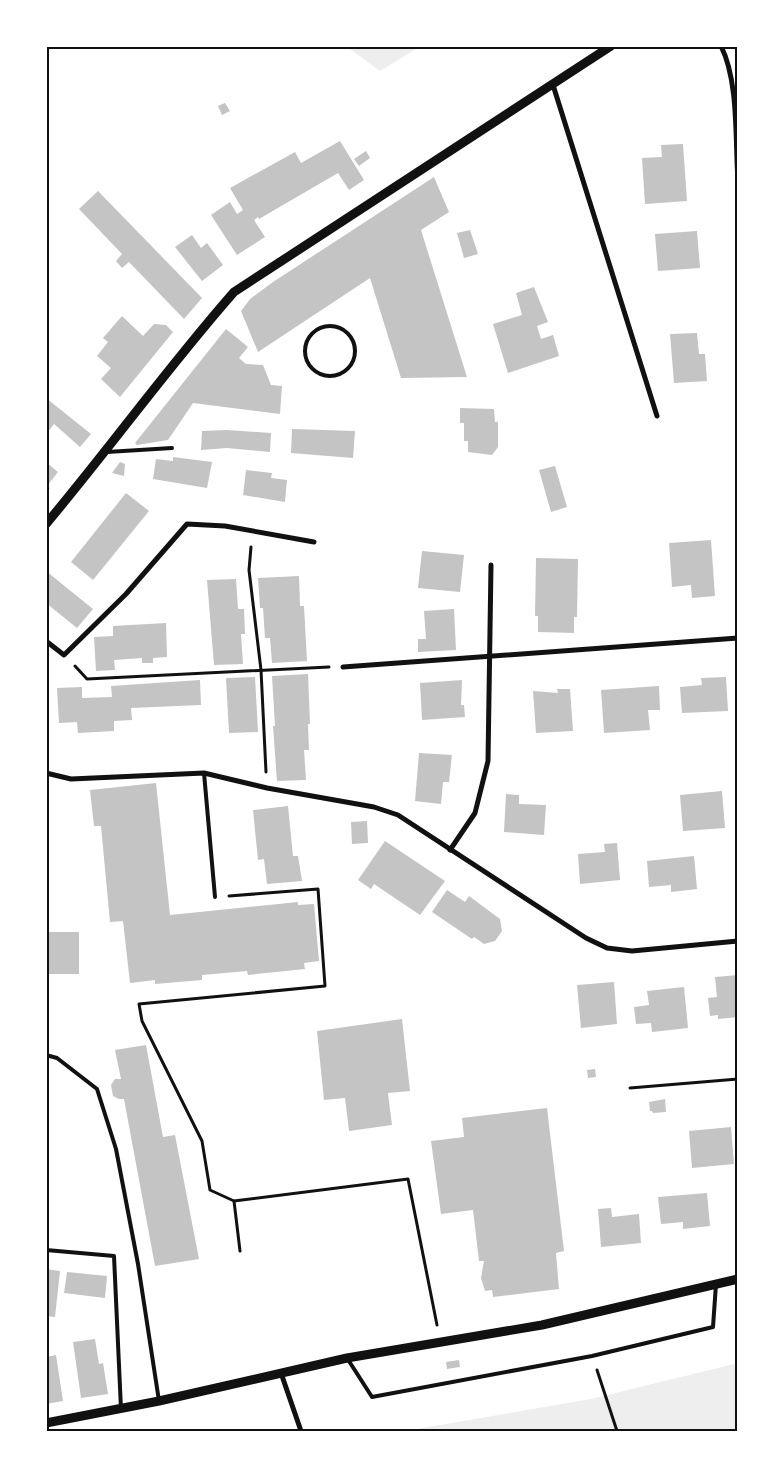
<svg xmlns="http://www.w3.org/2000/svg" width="784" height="1477" viewBox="0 0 784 1477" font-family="Cabin,sans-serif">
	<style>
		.green { fill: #eee }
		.building { fill: #c4c4c4 }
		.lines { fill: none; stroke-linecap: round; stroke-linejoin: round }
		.path { stroke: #111; stroke-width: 3 }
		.service { stroke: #111; stroke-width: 4 }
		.minor { stroke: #111; stroke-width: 5 }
		.tertiary { stroke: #111; stroke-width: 9 }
		.neatline { fill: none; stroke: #111; stroke-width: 2 }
	</style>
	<rect width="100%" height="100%" fill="#fff"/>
	<g class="green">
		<polygon points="346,46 421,46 380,71"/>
		<polygon points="738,1363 738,1431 405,1431 591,1399"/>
	</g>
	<g class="building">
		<polygon points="225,103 230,111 222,115 218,106"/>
		<polygon points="340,141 364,180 349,190 338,173 259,219 258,217 254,220 265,237 237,255 211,215 230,202 237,214 243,210 230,188 295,152 301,163"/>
		<polygon points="683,144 687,201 645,204 642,158 662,157 661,145"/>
		<polygon points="366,151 370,158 359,166 354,159"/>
		<polygon points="434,177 449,212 421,230 467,377 401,378 370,278 258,352 241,311 250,299 273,282"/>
		<polygon points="98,191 202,298 184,319 129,262 122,268 116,261 122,254 79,209"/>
		<polygon points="470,230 478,254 464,258 457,233"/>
		<polygon points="697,231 700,268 658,271 655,234"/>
		<polygon points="192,235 201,248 207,243 223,265 202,281 175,247"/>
		<polygon points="534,287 548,322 537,326 541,339 553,335 559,356 508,373 493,324 522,315 516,293"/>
		<polygon points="122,316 143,336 154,324 166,325 173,332 120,397 101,379 111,368 97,356 108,342 103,338"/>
		<polygon points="226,329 248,347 239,358 246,364 263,365 271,385 282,386 280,414 193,403 168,440 137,445 135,443"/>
		<polygon points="697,333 699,354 705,354 707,381 674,383 670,334"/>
		<polygon points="46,398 91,434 80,447 54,424 46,434"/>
		<polygon points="460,408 494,409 495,422 498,422 498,447 492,455 468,452 468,441 464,441 464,423 460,423"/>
		<polygon points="292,429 355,431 353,458 291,453"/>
		<polygon points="227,430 271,433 270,452 227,448 201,450 202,431"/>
		<polygon points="173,457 212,462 207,488 153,479 156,459 173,461"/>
		<polygon points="46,462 58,472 47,486 50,488 46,493"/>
		<polygon points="120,462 125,464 124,476 112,473"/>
		<polygon points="555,466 567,507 551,512 539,470"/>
		<polygon points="246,470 272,473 271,478 287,480 285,502 243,495"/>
		<polygon points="126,493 149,511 93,580 71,562"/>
		<polygon points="711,540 715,596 692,598 691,585 672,587 669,543"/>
		<polygon points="422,551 464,555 460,592 418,588"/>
		<polygon points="536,558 578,559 577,617 574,617 574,633 538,632 538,616 535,616"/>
		<polygon points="46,571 93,609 77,628 46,603"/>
		<polygon points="299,576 300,606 304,606 307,661 272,663 270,638 265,638 263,608 260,608 258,578"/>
		<polygon points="236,579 238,609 244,609 245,634 241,634 243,664 214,665 207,580"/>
		<polygon points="454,609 456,650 418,652 418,639 426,639 424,611"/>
		<polygon points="166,623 167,657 153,658 153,663 142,663 142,658 114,660 115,670 96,671 94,637 113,636 113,626"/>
		<polygon points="308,674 310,724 308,724 309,750 304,750 306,780 277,781 273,726 275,726 272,676"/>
		<polygon points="255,677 258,732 229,733 226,678"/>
		<polygon points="726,677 728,711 682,713 680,687 702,685 701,678"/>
		<polygon points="200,680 201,705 131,708 132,720 114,721 114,731 78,733 77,722 59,723 57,688 82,687 82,698 112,697 111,686"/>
		<polygon points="462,680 461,705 464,705 465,717 422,720 420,683"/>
		<polygon points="659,686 660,710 648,710 650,730 604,733 601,690"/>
		<polygon points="557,689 570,689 573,731 536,733 533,691 558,693"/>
		<polygon points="419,753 452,755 449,782 443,782 441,804 415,801"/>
		<polygon points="156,783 170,915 298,902 298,905 314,904 319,961 304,963 305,969 248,975 247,971 202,975 202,980 155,984 155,980 130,983 123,921 110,922 101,826 94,826 90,790"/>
		<polygon points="722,791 725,828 683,831 680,795"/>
		<polygon points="506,794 519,795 519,804 546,805 544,835 504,832"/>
		<polygon points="288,806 293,856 298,856 302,881 267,884 264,859 258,860 253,810"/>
		<polygon points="367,821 368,843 352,844 351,822"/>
		<polygon points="385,841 445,881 420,915 374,884 371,889 358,880"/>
		<polygon points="617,843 620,880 580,884 578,854 605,852 604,844"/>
		<polygon points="694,856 697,889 671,892 671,885 649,887 647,861"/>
		<polygon points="447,890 465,902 469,896 500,919 502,931 495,941 484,944 474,937 472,939 432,912"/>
		<rect x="46" y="932" width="33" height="42"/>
		<polygon points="738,975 738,1017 718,1019 718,1015 710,1016 708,998 717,997 715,977"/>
		<polygon points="614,982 617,1024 581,1028 577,985"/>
		<polygon points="684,987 688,1028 652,1032 651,1023 636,1024 634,1007 649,1005 647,991"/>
		<polygon points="402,1019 410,1091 388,1093 392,1125 349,1131 345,1098 324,1100 317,1031"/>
		<polygon points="146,1045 163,1137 175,1135 199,1259 155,1266 124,1099 119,1099 113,1096 111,1085 115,1079 121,1079 115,1050"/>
		<polygon points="595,1069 596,1077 588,1078 587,1070"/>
		<polygon points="665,1099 666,1112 653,1113 652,1111 650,1111 649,1102"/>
		<polygon points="547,1108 564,1251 556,1253 559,1289 493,1297 492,1290 485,1291 481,1278 484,1261 479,1261 473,1210 441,1214 431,1141 464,1137 462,1118"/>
		<polygon points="731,1127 734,1164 692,1168 689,1131"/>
		<polygon points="707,1193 710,1226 683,1229 683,1222 661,1224 658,1197"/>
		<polygon points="611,1208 612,1217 639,1214 641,1243 601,1247 598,1209"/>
		<polygon points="46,1269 60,1271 55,1317 46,1316"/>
		<polygon points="67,1272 107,1276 105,1298 64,1293"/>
		<polygon points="95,1339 99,1364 103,1363 108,1394 81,1398 73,1342"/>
		<polygon points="56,1355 63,1401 46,1404 46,1357"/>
		<polygon points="459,1360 460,1367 447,1369 446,1362"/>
	</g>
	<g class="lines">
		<g class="path">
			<polyline points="251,547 249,570 261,670 266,772"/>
			<polyline points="75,666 87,679 329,667"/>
			<polyline points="229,896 318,889 325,986 139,1004 142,1021 202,1141 210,1190 234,1201"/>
			<polyline points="630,1088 738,1079"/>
			<polyline points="240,1251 234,1201 408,1179 437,1325"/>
			<polyline points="597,1370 617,1431"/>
		</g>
		<g class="service">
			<circle cx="330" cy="351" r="25"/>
			<polyline points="107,452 172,448"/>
			<polyline points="204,773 215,897"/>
			<polyline points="46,1055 57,1058 97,1089 116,1149 138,1264 159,1401"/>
			<polyline points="46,1250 114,1256 121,1409"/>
			<polyline points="347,1358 372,1397 592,1356 713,1327 716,1284"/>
		</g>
		<g class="minor">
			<path d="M 721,46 C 739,82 735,140 738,180"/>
			<polyline points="553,85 657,416"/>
			<polyline points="46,641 64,655 126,594 187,524 225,526 314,542"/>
			<polyline points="343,667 738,638"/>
			<polyline points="46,773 71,779 204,773 267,788 374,807 398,815 586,938 607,948 632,951 738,941"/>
			<polyline points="450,850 475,813 488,761 491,565"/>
			<polyline points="281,1373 301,1431"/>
		</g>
		<g class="tertiary">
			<path d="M 46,524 C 110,448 168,367 234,292 L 611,46"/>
			<polyline points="46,1423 159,1401 347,1358 542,1325 738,1279"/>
		</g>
	</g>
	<rect width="784" height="1477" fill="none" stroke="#ffffff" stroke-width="95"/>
	<rect x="48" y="48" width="688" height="1382" class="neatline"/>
</svg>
